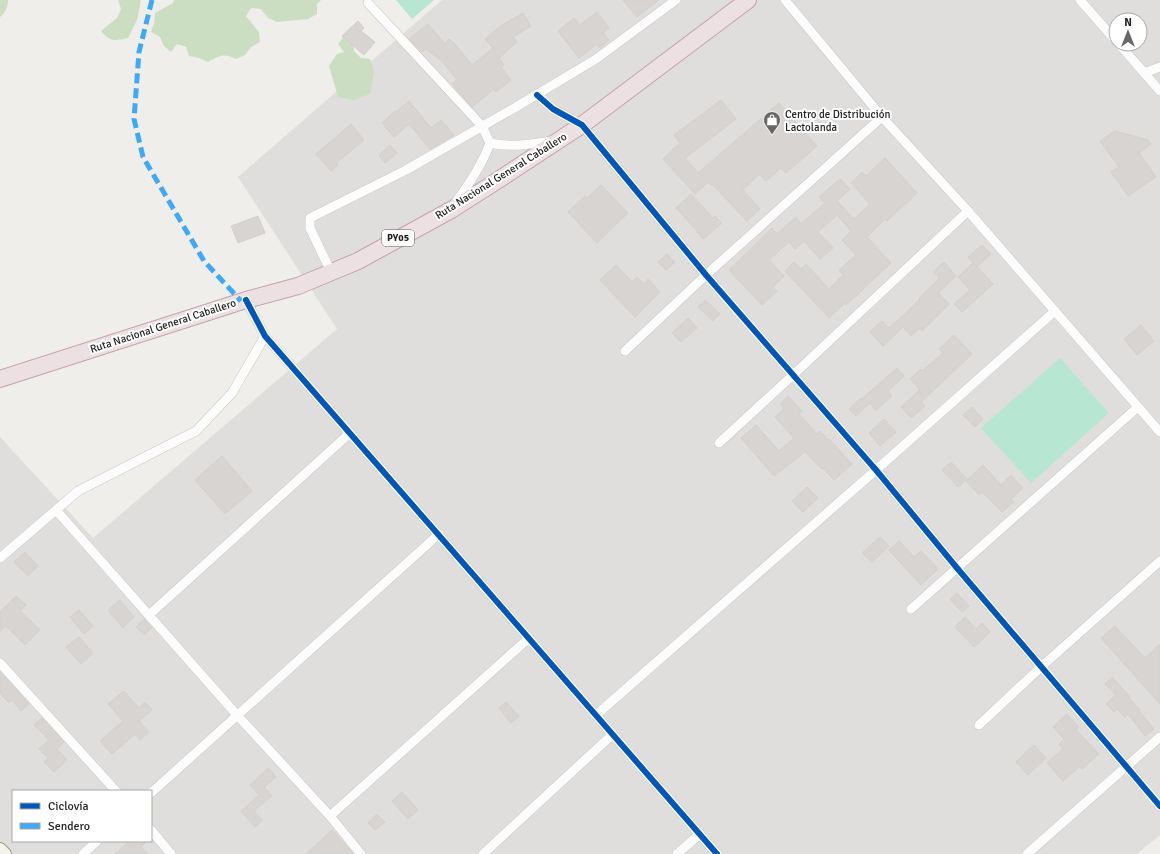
<svg xmlns="http://www.w3.org/2000/svg" width="1160" height="854" viewBox="0 0 1160 854" font-family="Signika,sans-serif">
	<style>
		.residential { fill: #dfdedc; fill-rule: evenodd }
		.forest { fill: #cbdec1 }
		.pitch { fill: #b7e6d2 }
		.building { fill: #d7d4d2; stroke: #d3d0cc }
		.lines { fill: none; stroke-linecap: round; stroke-linejoin: round }
		.street-casing { stroke: #c9c8c7; stroke-width: 10 }
		.secondary-casing { stroke: #999a82; stroke-width: 14 }
		.highway-casing { stroke: #c5a2ac; stroke-width: 18 }
		.street { stroke: #fdfcfc; stroke-width: 9 }
		.secondary { stroke: #f4f4ed; stroke-width: 12 }
		.highway { stroke: #ece0e2; stroke-width: 16 }
		.quiet { stroke: #3fa9f5; stroke-width: 5; stroke-dasharray: 10 5; stroke-linecap: butt }
		.cycleway-casing { stroke: #fff; stroke-width: 8 }
		.cycleway { stroke: #0057b8; stroke-width: 6 }
		.labels { text-anchor: middle; dominant-baseline: central; stroke-width: 4; stroke-linejoin: round; paint-order: stroke }
		.shield { fill: #fff; stroke: #646464; stroke-width: 1 }
		.shield-label { font-size: 10px; font-weight: bold; fill: #222 }
		.poi-label { font-size: 11px; fill: #222; stroke: #fff; text-anchor: start }
		.street-label { font-size: 11px; fill: #222; stroke: #fff }
	</style>
	<rect width="100%" height="100%" fill="#f0eeeb"/>
	<path class="residential" d="M 442,0 L 1160,0 L 1160,835 L 1137,854 L 0,854 L 0,437 L 93,538 L 337,329 L 238,177 ZM 1116,20 L 1140,20 L 1140,44 L 1116,44 ZM 13,791 L 151,791 L 151,841 L 13,841 Z"/>
	<g class="forest">
		<path d="M 0,0 L 8,0 C 8,7 5,13 0,17 Z"/>
		<path d="M 118,0 L 141,0 L 137,20 L 128,38 C 114,41 110,42 101,31 L 117,18 L 121,9 Z"/>
		<path d="M 174,0 L 321,0 L 317,4 L 317,14 L 308,19 L 277,22 L 268,18 L 261,9 L 251,8 L 246,16 L 259,32 L 260,42 L 251,47 L 245,55 L 236,59 C 223,53 220,55 208,62 L 199,58 L 189,56 L 186,47 L 177,44 L 171,52 L 164,46 L 160,37 L 151,32 L 154,23 L 155,13 L 173,3 Z"/>
		<polygon points="344,36 353,41 354,51 361,58 370,59 374,72 370,94 354,100 338,97 329,66 337,54 344,52 338,44"/>
	</g>
	<g class="pitch">
		<polygon points="396,0 434,0 412,19"/>
		<polygon points="1060,358 1109,413 1031,483 981,428"/>
	</g>
	<g class="building">
		<polygon points="623,0 659,0 637,17"/>
		<polygon points="597,12 609,28 603,33 609,40 600,48 597,44 579,58 558,31 574,18 580,25"/>
		<polygon points="523,13 531,26 513,37 517,42 499,58 504,65 501,67 511,80 496,92 494,89 472,107 452,84 457,80 442,61 426,49 422,52 409,39 428,24 445,44 449,39 454,43 472,65 493,48 485,39 502,25"/>
		<polygon points="358,21 364,28 361,31 375,42 364,55 342,36"/>
		<polygon points="721,100 736,119 685,158 698,173 779,103 817,146 786,173 781,168 766,181 759,174 743,190 760,209 747,221 712,184 711,185 708,182 695,194 663,159 680,143 674,135"/>
		<polygon points="409,101 431,128 441,120 454,135 430,149 409,124 394,137 382,123 395,111 396,112"/>
		<polygon points="351,124 364,140 336,163 338,165 331,171 316,154"/>
		<polygon points="1115,131 1148,140 1151,144 1139,153 1156,177 1128,196 1111,172 1119,167 1100,141"/>
		<polygon points="390,145 397,153 385,163 379,155"/>
		<polygon points="885,158 917,193 887,221 885,219 867,237 891,263 846,305 845,303 829,318 785,271 794,262 801,269 806,264 829,289 843,275 839,270 856,255 842,240 851,231 837,215 818,232 833,248 820,259 804,241 795,249 789,242 769,260 784,276 773,287 777,291 762,305 729,270 772,228 777,234 796,217 801,224 825,203 819,197 840,179 850,189 837,201 854,219 870,204 851,183 862,172 866,176"/>
		<polygon points="601,185 628,213 597,243 568,212 585,196 587,198"/>
		<polygon points="691,194 713,218 715,216 722,223 703,239 697,232 698,232 676,208"/>
		<polygon points="258,216 265,233 238,243 231,226"/>
		<polygon points="982,245 991,254 977,267 968,257"/>
		<polygon points="667,254 675,262 666,270 658,262"/>
		<polygon points="944,262 956,276 938,293 949,304 922,331 920,328 911,336 903,327 883,346 870,332 882,321 889,328 906,313 920,299 919,298 940,278 933,272"/>
		<polygon points="973,263 993,284 962,312 954,304 970,290 958,277"/>
		<polygon points="616,265 632,282 637,277 644,284 648,279 660,292 635,317 600,280"/>
		<polygon points="705,300 720,314 713,321 698,307"/>
		<polygon points="688,318 697,328 681,342 672,333"/>
		<polygon points="1141,325 1154,341 1137,355 1124,339"/>
		<polygon points="954,335 972,354 921,402 925,406 911,418 901,407 920,390 910,379 921,369 922,371 943,353 939,349"/>
		<polygon points="897,368 904,376 888,391 892,396 876,410 870,403 856,416 849,409 861,398 862,399"/>
		<polygon points="788,396 802,411 799,414 817,434 820,431 828,440 829,439 852,464 834,480 823,468 822,469 805,452 774,476 741,438 756,425 779,451 794,438 775,417 784,409 780,404"/>
		<polygon points="972,407 983,419 975,427 963,415"/>
		<polygon points="884,419 896,432 880,446 869,433"/>
		<polygon points="222,456 252,491 225,514 195,480"/>
		<polygon points="951,462 967,479 958,487 942,470"/>
		<polygon points="983,465 1001,485 1011,475 1023,488 1011,499 1014,502 1002,512 982,492 979,495 966,481"/>
		<polygon points="807,487 818,498 803,512 792,501"/>
		<polygon points="880,537 889,546 872,563 862,553"/>
		<polygon points="899,541 914,557 921,551 938,569 921,585 889,550"/>
		<polygon points="25,552 38,566 28,576 14,562"/>
		<polygon points="957,593 969,606 962,612 950,599"/>
		<polygon points="16,596 26,605 20,611 40,630 25,645 6,626 0,631 0,612"/>
		<polygon points="120,600 134,617 123,628 108,610"/>
		<polygon points="79,610 93,626 84,634 70,617"/>
		<polygon points="965,617 976,629 982,623 990,632 974,647 955,627"/>
		<polygon points="144,619 152,628 144,635 136,627"/>
		<polygon points="1115,626 1145,658 1160,644 1160,704 1101,638"/>
		<polygon points="79,637 93,653 81,664 66,647"/>
		<polygon points="0,672 29,704 21,711 12,700 9,703 0,693"/>
		<polygon points="1112,677 1130,697 1129,698 1140,710 1139,711 1154,729 1145,736 1128,714 1125,717 1117,709 1114,712 1106,704 1116,695 1105,684"/>
		<polygon points="124,691 139,708 145,702 152,710 139,721 149,732 140,740 135,734 112,754 100,741 123,721 108,704"/>
		<polygon points="506,702 519,716 511,723 499,708"/>
		<polygon points="1067,714 1079,727 1076,730 1099,754 1082,769 1080,766 1063,781 1047,763 1063,749 1059,744 1064,739 1053,727"/>
		<polygon points="42,718 64,742 57,749 67,760 54,772 44,762 48,758 39,749 49,740 34,725"/>
		<polygon points="1034,745 1046,758 1028,775 1016,762"/>
		<polygon points="268,768 276,777 264,787 272,796 254,811 262,820 255,827 241,811 259,795 250,785"/>
		<polygon points="402,792 418,810 408,819 392,801"/>
		<polygon points="377,814 385,822 375,830 368,823"/>
		<polygon points="332,830 353,854 306,854"/>
		<polygon points="130,841 147,841 141,847 148,854 115,854"/>
	</g>
	<g class="lines">
		<defs>
			<g id="street">
				<polyline points="785,0 882,117 968,211 1160,432"/>
				<polyline points="1080,0 1116,41"/>
				<path d="M 368,3 L 482,126 L 490,143 C 482,165 470,183 456,202"/>
				<polyline points="1119,44 1160,91"/>
				<polyline points="1144,73 1160,67"/>
				<polyline points="537,95 553,109 582,125 706,275 876,470 957,568 1160,806"/>
				<path d="M 490,143 C 511,148 530,144 552,141"/>
				<polyline points="331,272 310,228 310,218 406,170 516,107 596,59 676,0"/>
				<polyline points="246,300 265,336 717,854"/>
				<polyline points="625,351 706,275 882,117"/>
				<polyline points="719,443 793,375 968,211"/>
				<polyline points="56,510 237,715 330,816 361,854"/>
				<polyline points="0,558 78,491 196,431 232,393 265,336"/>
				<polyline points="911,609 1138,407"/>
				<polyline points="149,615 350,433"/>
				<polyline points="0,663 116,791"/>
				<polyline points="596,715 876,470 1055,311"/>
				<polyline points="979,725 1041,667 1160,561"/>
				<polyline points="151,793 439,534"/>
				<polyline points="330,816 529,638"/>
				<polyline points="151,830 171,854"/>
				<polyline points="83,854 97,841"/>
				<polyline points="483,854 613,734"/>
				<polyline points="677,854 700,834"/>
				<polyline points="1027,854 1160,737"/>
			</g>
			<polyline id="secondary" points="0,849 5,854"/>
			<polyline id="highway" points="0,379 246,300 298,286 358,261 451,210 489,186 582,125 748,0"/>
		</defs>
		<use href="#street" class="street-casing"/>
		<use href="#secondary" class="secondary-casing"/>
		<use href="#highway" class="highway-casing"/>
		<use href="#street" class="street"/>
		<use href="#secondary" class="secondary"/>
		<use href="#highway" class="highway"/>
		<polyline class="quiet" points="152,0 139,52 134,119 143,157 204,261 241,301"/>
		<defs>
			<g id="cycleway">
				<polyline points="537,95 553,109 582,125 706,275 876,470 957,568 1160,806"/>
				<polyline points="246,300 265,336 717,854"/>
			</g>
		</defs>
		<use href="#cycleway" class="cycleway-casing"/>
		<use href="#cycleway" class="cycleway"/>
	</g>
	<defs>
		<symbol id="shop-pin" viewBox="-11 -11 22 30"><path d="M0 17L-7.5 6A9.5 9.5 0 1 1 7.5 6Z" fill="#6a6968" stroke="#fff"/><path d="M-5-2.5h2.3a2.7 3.5 0 0 1 5.4 0H5L5.5 6h-11ZM-1.5-2.5h3a1.5 2.3 0 0 0-3 0Z" fill="#fff"/></symbol>
	</defs>
	<g fill-rule="evenodd">
		<use href="#shop-pin" x="762" y="110" width="20" height="27"/>
	</g>
	<g class="labels">
		<rect class="shield" x="382" y="230" width="32" height="16" rx="3"/>
		<g class="shield-label">
			<text x="398" y="238">PY05</text>
		</g>
		<g class="poi-label">
			<text x="785" y="114">Centro de Distribución<tspan x="785" dy="13">Lactolanda</tspan></text>
		</g>
		<g class="street-label">
			<text transform="translate(501 176) rotate(-32)">Ruta Nacional General Caballero</text>
			<text transform="translate(163 326) rotate(-18)">Ruta Nacional General Caballero</text>
		</g>
	</g>
	<rect x="12" y="790" width="140" height="52" fill="#ffffff" stroke="#a7a7a7"/>
	<rect x="20" y="803" width="20" height="6" fill="#0057b8" stroke="#a7a7a7"/>
	<text x="48" y="810" font-size="12" fill="#222222">Ciclovía</text>
	<rect x="20" y="823" width="20" height="6" fill="#3fa9f5" stroke="#a7a7a7"/>
	<text x="48" y="830" font-size="12" fill="#222222">Sendero</text>
	<g transform="translate(1128 32)"><circle r="19" fill="#ffffff" stroke="#a7a7a7"/>
	<path d="M0-3L7 15L0 10L-7 15Z" fill="#6a6968"/>
	<text y="-6" font-size="11" font-weight="bold" text-anchor="middle" fill="#222222">N</text>
	</g>
</svg>
